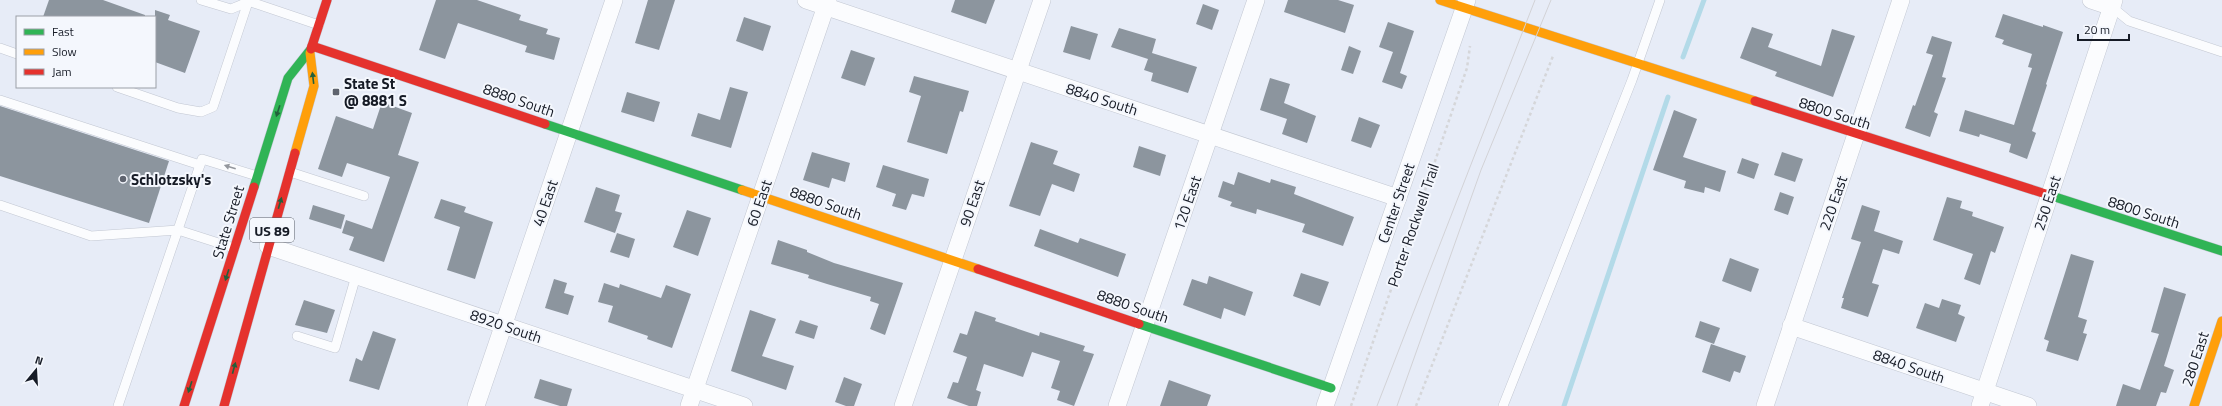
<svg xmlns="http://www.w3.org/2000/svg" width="2222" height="406" viewBox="0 0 2222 406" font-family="'Titillium Web',sans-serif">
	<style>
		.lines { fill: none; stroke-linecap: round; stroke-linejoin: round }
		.stream { stroke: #b3dae8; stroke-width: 5 }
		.building { fill: #8c959e }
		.lane-casing { stroke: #c2c7d2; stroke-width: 10 }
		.street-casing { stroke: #c2c7d2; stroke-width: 18 }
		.fast-casing { stroke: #c2c7d2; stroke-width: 10 }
		.slow-casing { stroke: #c2c7d2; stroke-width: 10 }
		.jam-casing { stroke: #c2c7d2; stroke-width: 10 }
		.path { stroke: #d5d6d9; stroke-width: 2.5; stroke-dasharray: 3 3; stroke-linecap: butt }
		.lane { stroke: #fbfcfe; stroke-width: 9 }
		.street { stroke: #fbfcfe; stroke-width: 17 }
		.fast { stroke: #30b455; stroke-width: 9 }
		.slow { stroke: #ff9f0a; stroke-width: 9 }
		.jam { stroke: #e5322d; stroke-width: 9 }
		.tram { stroke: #d2d2d6; stroke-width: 1 }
		.oneway { fill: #22603b }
		.oneway2 { fill: #94979d }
		.poi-dot { fill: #5f646f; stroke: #f4f7fd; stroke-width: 1.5 }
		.labels { text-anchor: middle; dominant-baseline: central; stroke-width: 4; stroke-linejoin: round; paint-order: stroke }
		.shield { fill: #f4f7fd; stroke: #595d66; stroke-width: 1 }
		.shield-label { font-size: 14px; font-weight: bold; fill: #161b26 }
		.poi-label { font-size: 15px; font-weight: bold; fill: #161b26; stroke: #f4f7fd; text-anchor: start }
		.street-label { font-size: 15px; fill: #161b26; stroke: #f4f7fd }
	</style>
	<rect width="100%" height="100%" fill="#e7ecf7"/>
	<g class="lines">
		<g class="stream">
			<polyline points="1683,57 1704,0"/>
			<polyline points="1564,406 1668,97"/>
		</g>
	</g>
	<g class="building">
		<polygon points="49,0 103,0 145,15 145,17 43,17"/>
		<polygon points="436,0 477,0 521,15 519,20 548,29 546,34 560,38 554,60 525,52 527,46 458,23 445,59 419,50"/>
		<polygon points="648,0 675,0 659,50 635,43"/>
		<polygon points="955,0 995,0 986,24 951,12"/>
		<polygon points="1288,0 1338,0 1354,5 1345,33 1284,12"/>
		<polygon points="1203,4 1219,10 1212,30 1196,24"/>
		<polygon points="155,10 170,15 168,20 200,31 185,73 155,62"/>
		<polygon points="2003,14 2043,27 2043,25 2063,32 2046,84 2047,85 2032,131 2036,133 2027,159 2009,152 2011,144 1980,134 1979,137 1959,131 1965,110 2014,125 2032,68 2028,67 2032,54 2002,44 2004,40 1995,37"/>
		<polygon points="744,17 771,26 763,51 736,41"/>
		<polygon points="1388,22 1414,31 1400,73 1407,76 1402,89 1382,82 1393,52 1379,47"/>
		<polygon points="1071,26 1098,34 1090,60 1063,52"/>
		<polygon points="1752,27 1773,34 1768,47 1821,66 1832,29 1855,36 1833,97 1775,76 1777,72 1740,58"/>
		<polygon points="1119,28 1156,39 1152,53 1197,67 1188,93 1151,81 1153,73 1144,70 1148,59 1111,47"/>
		<polygon points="1932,36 1952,42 1942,77 1946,78 1934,112 1938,114 1930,137 1905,128 1913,105 1915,106 1933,55 1926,53"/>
		<polygon points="1349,46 1361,51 1353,74 1341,70"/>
		<polygon points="851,50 875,58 865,86 841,78"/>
		<polygon points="914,76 969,91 963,112 960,111 947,154 907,142 921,96 909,92"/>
		<polygon points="1270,78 1290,84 1284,103 1316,116 1307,143 1282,134 1287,119 1260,110"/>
		<polygon points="730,87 748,92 731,148 691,136 698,113 720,120"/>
		<polygon points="627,92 660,102 654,122 621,112"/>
		<polygon points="382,102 412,113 398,155 419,162 384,262 349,250 354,237 342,233 346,220 372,229 390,177 347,163 342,177 318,169 336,116 373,129"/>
		<polygon points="0,106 169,161 149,223 0,176"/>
		<polygon points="1674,110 1697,119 1683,157 1726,171 1720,192 1705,187 1704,193 1684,188 1686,181 1653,170"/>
		<polygon points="1359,117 1380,125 1371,148 1351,141"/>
		<polygon points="1031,142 1058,151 1053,164 1080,174 1074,192 1052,184 1040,216 1009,206"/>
		<polygon points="1139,146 1166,155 1160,176 1133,167"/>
		<polygon points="812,152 850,163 845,182 832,178 829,188 803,180"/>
		<polygon points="1782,152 1803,159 1795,182 1774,175"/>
		<polygon points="1742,158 1759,164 1754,179 1737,173"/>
		<polygon points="883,165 929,179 924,197 912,194 906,210 892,206 896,194 876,187"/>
		<polygon points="1238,172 1270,183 1271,179 1296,187 1294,194 1354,217 1343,246 1302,232 1305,224 1257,209 1256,214 1230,206 1232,202 1218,197 1223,181 1234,185"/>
		<polygon points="596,187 620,195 615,211 622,213 615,233 584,222"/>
		<polygon points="1780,192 1794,197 1788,215 1774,210"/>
		<polygon points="1947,197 1962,201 1960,208 1973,212 1972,216 2004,227 1995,253 1991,251 1980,285 1964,279 1973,254 1933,240"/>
		<polygon points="441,199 466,207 464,212 493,222 475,279 447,270 460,227 434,218"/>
		<polygon points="313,205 345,215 341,229 309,219"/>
		<polygon points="1862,205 1880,211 1874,231 1903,241 1899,254 1883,249 1872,283 1879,285 1868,317 1841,308 1844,298 1842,298 1861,242 1851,239"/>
		<polygon points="687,210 711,218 698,256 673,247"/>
		<polygon points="1040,229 1078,243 1080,238 1126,254 1118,277 1034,246"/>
		<polygon points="617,233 635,239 629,258 610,252"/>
		<polygon points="778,240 807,250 807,252 834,263 903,283 885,335 870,329 879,304 870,301 871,297 827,284 808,278 809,275 771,264"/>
		<polygon points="2071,254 2094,261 2078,317 2087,320 2083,333 2087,334 2078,361 2046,351 2049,341 2044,339"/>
		<polygon points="1730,258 1759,269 1751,292 1722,281"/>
		<polygon points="1301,273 1329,282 1320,306 1293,296"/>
		<polygon points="1209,276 1253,292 1245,316 1224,308 1221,319 1183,305 1192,279 1207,284"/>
		<polygon points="554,279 567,283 564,293 574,296 568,315 545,308"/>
		<polygon points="604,283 619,288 620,284 661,298 666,285 691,294 672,348 647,339 648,336 608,322 613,306 598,302"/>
		<polygon points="2164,287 2186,294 2164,366 2174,370 2166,393 2161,392 2156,406 2116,406 2123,384 2140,390 2159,334 2151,332"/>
		<polygon points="1942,299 1961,305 1958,314 1965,317 1956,342 1916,328 1925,303 1939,308"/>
		<polygon points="304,300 335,310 327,333 295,325"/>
		<polygon points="750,310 776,319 762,356 794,366 786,390 731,371"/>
		<polygon points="975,311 996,318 995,321 1039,336 1040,332 1085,346 1083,351 1094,354 1074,406 1057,400 1060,391 1051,388 1060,361 1032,352 1023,377 984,364 976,390 981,392 977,406 969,406 947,398 953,382 958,383 967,357 953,352 960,333 967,335"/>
		<polygon points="800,320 818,326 814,339 795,333"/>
		<polygon points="1700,321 1720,328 1714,344 1695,337"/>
		<polygon points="373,331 396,339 379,390 349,381 356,358 362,361"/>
		<polygon points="1711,344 1746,356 1740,373 1734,371 1730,382 1702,372"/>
		<polygon points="844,377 862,384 854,406 846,406 835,402"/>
		<polygon points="540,379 572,389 567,406 560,406 534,398"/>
		<polygon points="1169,380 1211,395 1207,406 1160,406"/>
	</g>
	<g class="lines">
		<defs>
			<g id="lane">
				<polyline points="201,0 231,9 248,2"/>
				<polyline points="245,0 319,25"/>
				<polyline points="2112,7 2129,21 2222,52"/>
				<polyline points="0,48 17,54"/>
				<polyline points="117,87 178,108 201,112 213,107 248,2"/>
				<polyline points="0,100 200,165"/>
				<polyline points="290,172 364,196"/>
				<polyline points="0,205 91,236 178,230 234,248"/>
				<polyline points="297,336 335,348 356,276"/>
				<polyline points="118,406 202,159 257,176"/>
				<polyline points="1503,406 1632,80 1660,0"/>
			</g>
			<g id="street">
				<polyline points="806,0 1398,198"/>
				<polyline points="2091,0 2112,7"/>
				<polyline points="268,246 744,406"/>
				<polyline points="1791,326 2028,406"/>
				<polyline points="476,406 614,0"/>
				<polyline points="689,406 828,0"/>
				<polyline points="903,406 1042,0"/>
				<polyline points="1117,406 1256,0"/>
				<polyline points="1325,406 1467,0"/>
				<polyline points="1765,406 1901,0"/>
				<polyline points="1980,406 2114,0"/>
			</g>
			<g id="fast">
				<polyline points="545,124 742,190"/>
				<polyline points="254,187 288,78 311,49"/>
				<polyline points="2052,196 2222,251"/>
				<polyline points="1139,324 1331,388"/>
			</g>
			<g id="slow">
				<polyline points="1440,0 1755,101"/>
				<polyline points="295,153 314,86 310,53"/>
				<polyline points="742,190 978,269"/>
				<polyline points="2194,406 2222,321"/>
			</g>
			<g id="jam">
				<polyline points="312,46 545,124"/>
				<polyline points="311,49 327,0"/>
				<polyline points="1755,101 2052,196"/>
				<polyline points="978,269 1139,324"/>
				<polyline points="184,406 254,187"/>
				<polyline points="224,406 295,153"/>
			</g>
		</defs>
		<use href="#lane" class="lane-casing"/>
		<use href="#street" class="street-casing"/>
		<use href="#fast" class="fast-casing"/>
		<use href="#slow" class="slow-casing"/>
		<use href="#jam" class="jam-casing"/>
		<g class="path">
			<polyline points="1351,406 1467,68 1470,46"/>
			<polyline points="1416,406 1553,56"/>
		</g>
		<use href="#lane" class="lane"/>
		<use href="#street" class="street"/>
		<use href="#fast" class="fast"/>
		<use href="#slow" class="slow"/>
		<use href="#jam" class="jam"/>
		<g class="tram">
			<polyline points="1377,406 1535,0"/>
			<polyline points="1397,406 1481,170 1551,0"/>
		</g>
	</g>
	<defs><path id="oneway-solid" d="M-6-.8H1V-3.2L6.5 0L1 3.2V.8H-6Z"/></defs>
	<g class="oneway">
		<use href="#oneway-solid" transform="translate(313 78) rotate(-97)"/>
		<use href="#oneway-solid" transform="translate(278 111) rotate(108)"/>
		<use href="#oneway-solid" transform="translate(280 203) rotate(-74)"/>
		<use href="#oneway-solid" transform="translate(227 275) rotate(108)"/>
		<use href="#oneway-solid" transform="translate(234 368) rotate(-75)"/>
		<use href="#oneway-solid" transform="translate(190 387) rotate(108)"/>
	</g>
	<use class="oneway2" href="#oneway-solid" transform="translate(230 167) rotate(-163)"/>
	<g class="poi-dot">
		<rect x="332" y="88" width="8" height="8" rx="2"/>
		<circle cx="123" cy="179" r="4"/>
	</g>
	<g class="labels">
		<rect class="shield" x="250" y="218" width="44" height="24" rx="3"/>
		<g class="shield-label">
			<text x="272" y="230">US 89</text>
		</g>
		<g class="poi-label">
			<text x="344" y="83">State St<tspan x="344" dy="17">@ 8881 S</tspan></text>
			<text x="131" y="179">Schlotzsky's</text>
		</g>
		<g class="street-label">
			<text transform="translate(1102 99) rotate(18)">8840 South</text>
			<text transform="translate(519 100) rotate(19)">8880 South</text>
			<text transform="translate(1835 113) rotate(18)">8800 South</text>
			<text transform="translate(545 203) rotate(-71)">40 East</text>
			<text transform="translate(759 203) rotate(-71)">60 East</text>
			<text transform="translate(826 203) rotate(19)">8880 South</text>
			<text transform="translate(972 203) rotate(-71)">90 East</text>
			<text transform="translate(1187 203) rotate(-71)">120 East</text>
			<text transform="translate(1396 203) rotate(-71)">Center Street</text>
			<text transform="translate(1833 203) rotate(-71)">220 East</text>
			<text transform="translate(2047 203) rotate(-72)">250 East</text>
			<text transform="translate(2144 212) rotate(18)">8800 South</text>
			<text transform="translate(228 222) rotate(-73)">State Street</text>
			<text transform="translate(1413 225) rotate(-71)">Porter Rockwell Trail</text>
			<text transform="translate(1133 306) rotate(19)">8880 South</text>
			<text transform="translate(506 326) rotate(19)">8920 South</text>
			<text transform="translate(2195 359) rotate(-72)">280 East</text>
			<text transform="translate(1909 366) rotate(19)">8840 South</text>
		</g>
	</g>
	<rect x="16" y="16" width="140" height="72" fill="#f4f7fd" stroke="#9b9fa7"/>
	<rect x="24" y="29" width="20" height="6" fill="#30b455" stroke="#9b9fa7"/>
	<text x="52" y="36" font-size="12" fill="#161b26">Fast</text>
	<rect x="24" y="49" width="20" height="6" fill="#ff9f0a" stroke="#9b9fa7"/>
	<text x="52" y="56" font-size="12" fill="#161b26">Slow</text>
	<rect x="24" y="69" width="20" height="6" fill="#e5322d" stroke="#9b9fa7"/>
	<text x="52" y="76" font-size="12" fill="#161b26">Jam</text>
	<g transform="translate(36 370) rotate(18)" stroke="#f4f7fd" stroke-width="3" paint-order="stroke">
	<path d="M0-3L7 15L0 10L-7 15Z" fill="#161b26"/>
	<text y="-6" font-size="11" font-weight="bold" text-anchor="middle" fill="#161b26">N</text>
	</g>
	<path d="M2078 34v6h51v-6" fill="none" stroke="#161b26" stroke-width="2"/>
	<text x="2084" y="34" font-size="12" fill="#161b26" stroke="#f4f7fd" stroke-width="3" paint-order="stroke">20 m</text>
</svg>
